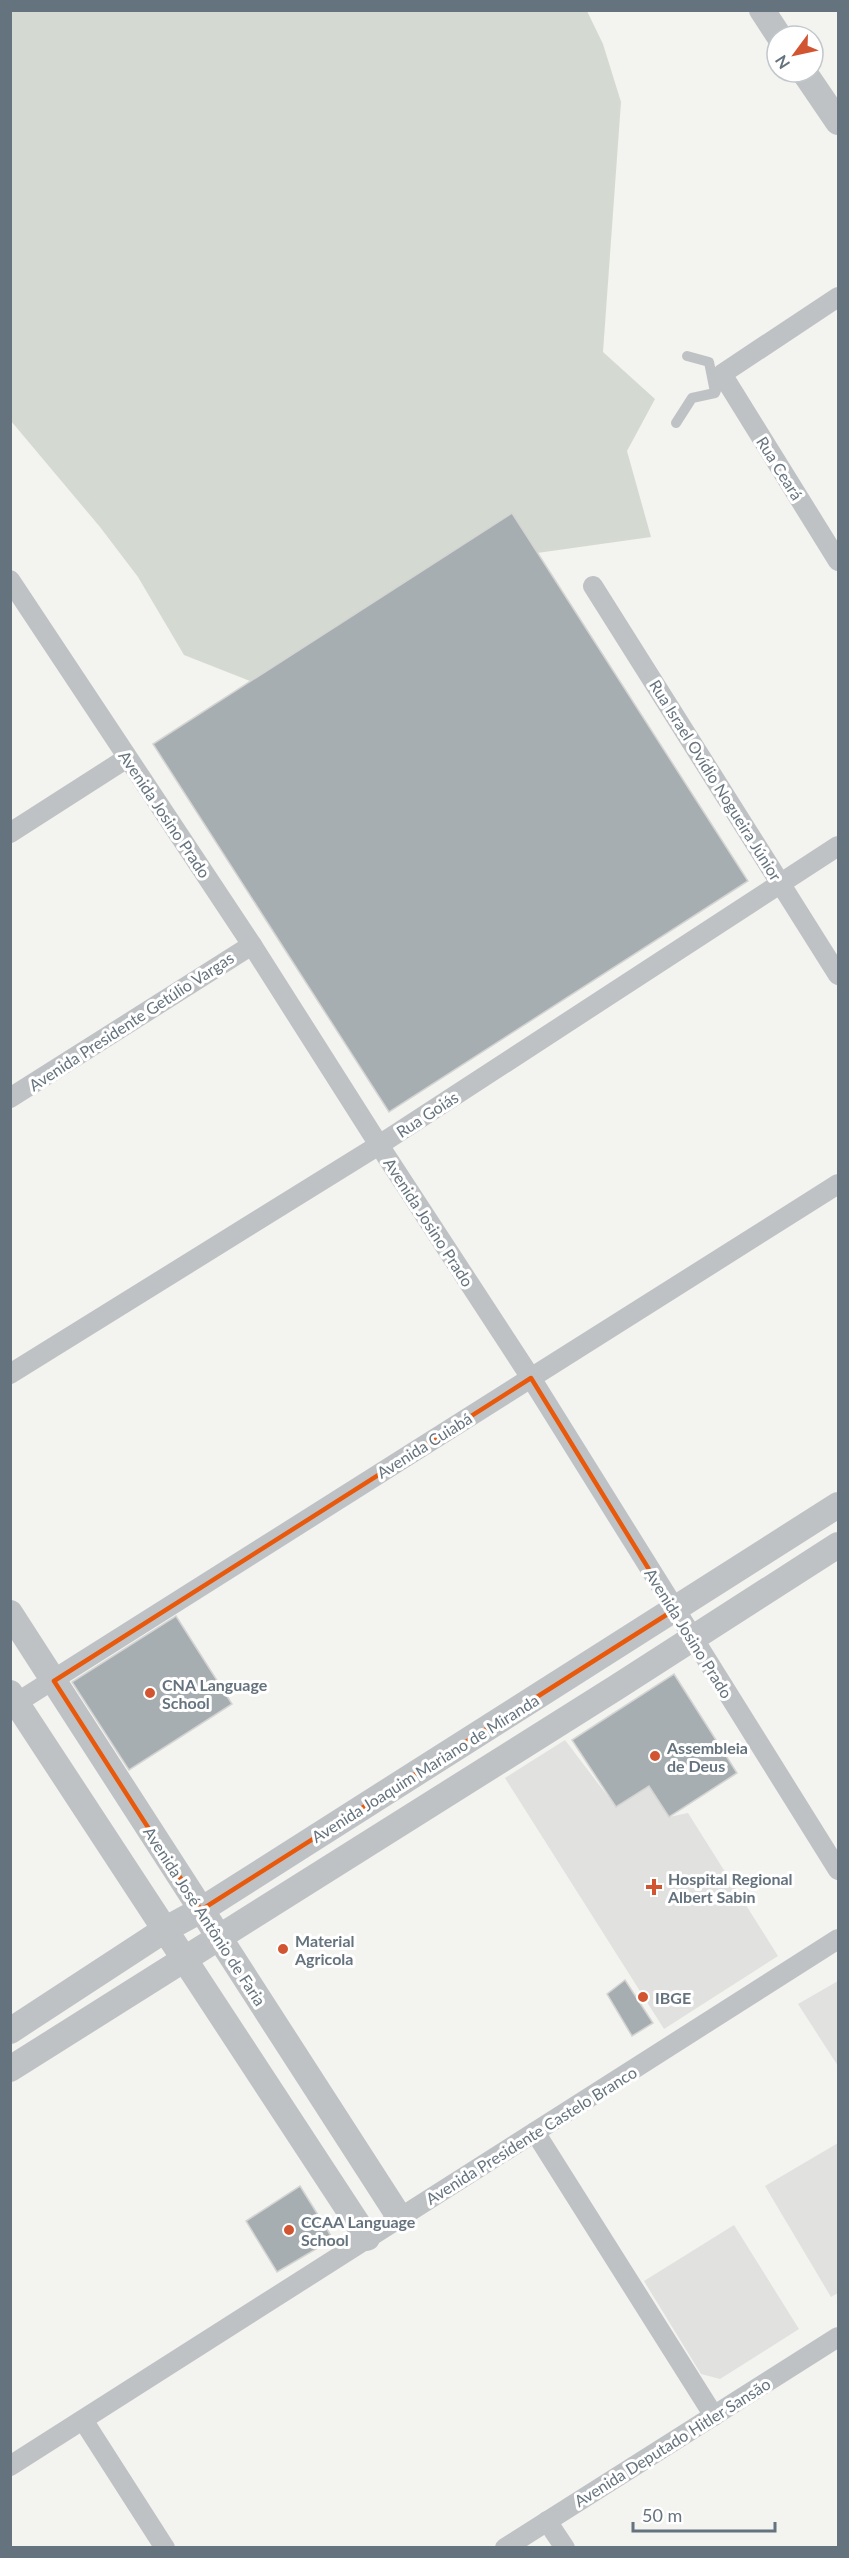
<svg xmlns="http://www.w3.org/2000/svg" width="849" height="2558" viewBox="0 0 849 2558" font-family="Lato,sans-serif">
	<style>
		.built { fill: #e1e2e0 }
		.green { fill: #d4dad1 }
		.building { fill: #a7aeb2; stroke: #d4d4d2; stroke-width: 1.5 }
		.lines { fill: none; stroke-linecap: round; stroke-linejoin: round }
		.service { stroke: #bfc2c5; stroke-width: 10 }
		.minor { stroke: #bfc2c5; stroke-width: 20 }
		.tertiary { stroke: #bfc2c5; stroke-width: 26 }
		.marked { fill: none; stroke: #e8590c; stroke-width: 4.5; stroke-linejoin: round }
		.poi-dot { fill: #d25531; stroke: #fff; stroke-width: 2 }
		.labels { text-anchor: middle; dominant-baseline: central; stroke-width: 6; stroke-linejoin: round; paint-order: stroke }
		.street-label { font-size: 16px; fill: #65737e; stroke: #fff }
		.poi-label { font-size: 16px; font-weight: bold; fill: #65737e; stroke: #fff; text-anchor: start }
	</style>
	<rect width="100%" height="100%" fill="#f3f3f0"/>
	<g class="built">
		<polygon points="565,1740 616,1807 649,1786 669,1817 688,1813 778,1956 664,2029 505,1778"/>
		<polygon points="838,1981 838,2066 798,2004"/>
		<polygon points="838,2143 838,2293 831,2297 765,2186"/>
		<polygon points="734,2225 799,2329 720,2379 701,2374 644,2281"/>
	</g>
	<polygon class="green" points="10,11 587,11 603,44 621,102 603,352 655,399 627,451 651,537 537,553 512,513 250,681 184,655 138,577 100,527 11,421"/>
	<g class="building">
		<polygon points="512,513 748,881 389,1112 153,744"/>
		<polygon points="176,1616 232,1704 129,1770 72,1682"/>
		<polygon points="674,1674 737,1773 669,1817 649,1786 616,1807 572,1740"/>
		<polygon points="625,1980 653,2023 632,2036 607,1994"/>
		<polygon points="300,2186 333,2239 277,2272 246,2221"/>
	</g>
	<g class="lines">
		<g class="service">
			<polyline points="687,356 709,362 715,392"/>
			<polyline points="676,423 692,398 715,393 722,374"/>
		</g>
		<g class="minor">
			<polyline points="838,297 722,374 838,561"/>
			<polyline points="10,580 252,945 379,1145 531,1378 838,1870"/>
			<polyline points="593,586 838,975"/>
			<polyline points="10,833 127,758"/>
			<polyline points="10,1098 252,945"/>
			<polyline points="10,1374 379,1145 838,846"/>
			<polyline points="10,1707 838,1184"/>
			<polyline points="535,2132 714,2416"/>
			<polyline points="83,2420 165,2548"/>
			<polyline points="10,2466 838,1939"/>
			<polyline points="547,2521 565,2548"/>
			<polyline points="505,2548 838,2337"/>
		</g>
		<g class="tertiary">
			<polyline points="762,10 779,36"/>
			<polyline points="804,72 838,122"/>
			<polyline points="10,1613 400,2218"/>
			<polyline points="10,1693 367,2238"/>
			<polyline points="10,2031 166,1929 201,1910 838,1505"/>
			<polyline points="10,2069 617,1687 838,1545"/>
		</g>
	</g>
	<path class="marked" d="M 531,1378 L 674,1610 L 201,1910 L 54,1681 Z"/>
	<g class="poi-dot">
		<circle cx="150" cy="1693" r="6"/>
		<circle cx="655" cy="1756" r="6"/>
		<path d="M651 1878h6v6h6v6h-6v6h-6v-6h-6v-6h6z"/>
		<circle cx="283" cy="1949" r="6"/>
		<circle cx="643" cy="1997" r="6"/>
		<circle cx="289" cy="2230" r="6"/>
	</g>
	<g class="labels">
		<g class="street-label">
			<text transform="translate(780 468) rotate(58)">Rua Ceará</text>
			<text transform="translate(716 780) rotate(58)">Rua Israel Ovídio Nogueira Júnior</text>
			<text transform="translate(165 814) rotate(56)">Avenida Josino Prado</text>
			<text transform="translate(131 1021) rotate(-33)">Avenida Presidente Getúlio Vargas</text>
			<text transform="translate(427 1114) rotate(-33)">Rua Goiás</text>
			<text transform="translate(429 1222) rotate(57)">Avenida Josino Prado</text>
			<text transform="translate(424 1445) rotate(-32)">Avenida Cuiabá</text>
			<text transform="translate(689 1633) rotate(58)">Avenida Josino Prado</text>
			<text transform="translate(425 1768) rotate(-32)">Avenida Joaquim Mariano de Miranda</text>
			<text transform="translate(205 1916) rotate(57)">Avenida José Antônio de Faria</text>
			<text transform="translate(531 2135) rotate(-32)">Avenida Presidente Castelo Branco</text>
			<text transform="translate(672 2442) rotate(-32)">Avenida Deputado Hitler Sansão</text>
		</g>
		<g class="poi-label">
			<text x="162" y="1684">CNA Language<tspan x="162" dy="18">School</tspan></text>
			<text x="667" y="1747">Assembleia<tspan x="667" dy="18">de Deus</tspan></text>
			<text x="668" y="1878">Hospital Regional<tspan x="668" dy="18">Albert Sabin</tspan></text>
			<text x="295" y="1940">Material<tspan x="295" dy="18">Agricola</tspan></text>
			<text x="655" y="1997">IBGE</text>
			<text x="301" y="2221">CCAA Language<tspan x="301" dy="18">School</tspan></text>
		</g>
	</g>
	<rect width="849" height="2558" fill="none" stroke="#65737e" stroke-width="24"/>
	<g transform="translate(795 54) rotate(237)"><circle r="28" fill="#ffffff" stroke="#c1c7cb" stroke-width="1.5"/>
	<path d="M0-4.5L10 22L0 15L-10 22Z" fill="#d25531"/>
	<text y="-9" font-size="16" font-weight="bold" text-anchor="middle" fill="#65737e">N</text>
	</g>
	<path d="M633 2522v9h142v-9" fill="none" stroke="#65737e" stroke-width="3"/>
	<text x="642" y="2522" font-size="18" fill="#65737e" stroke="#ffffff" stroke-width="4.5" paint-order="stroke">50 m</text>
</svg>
